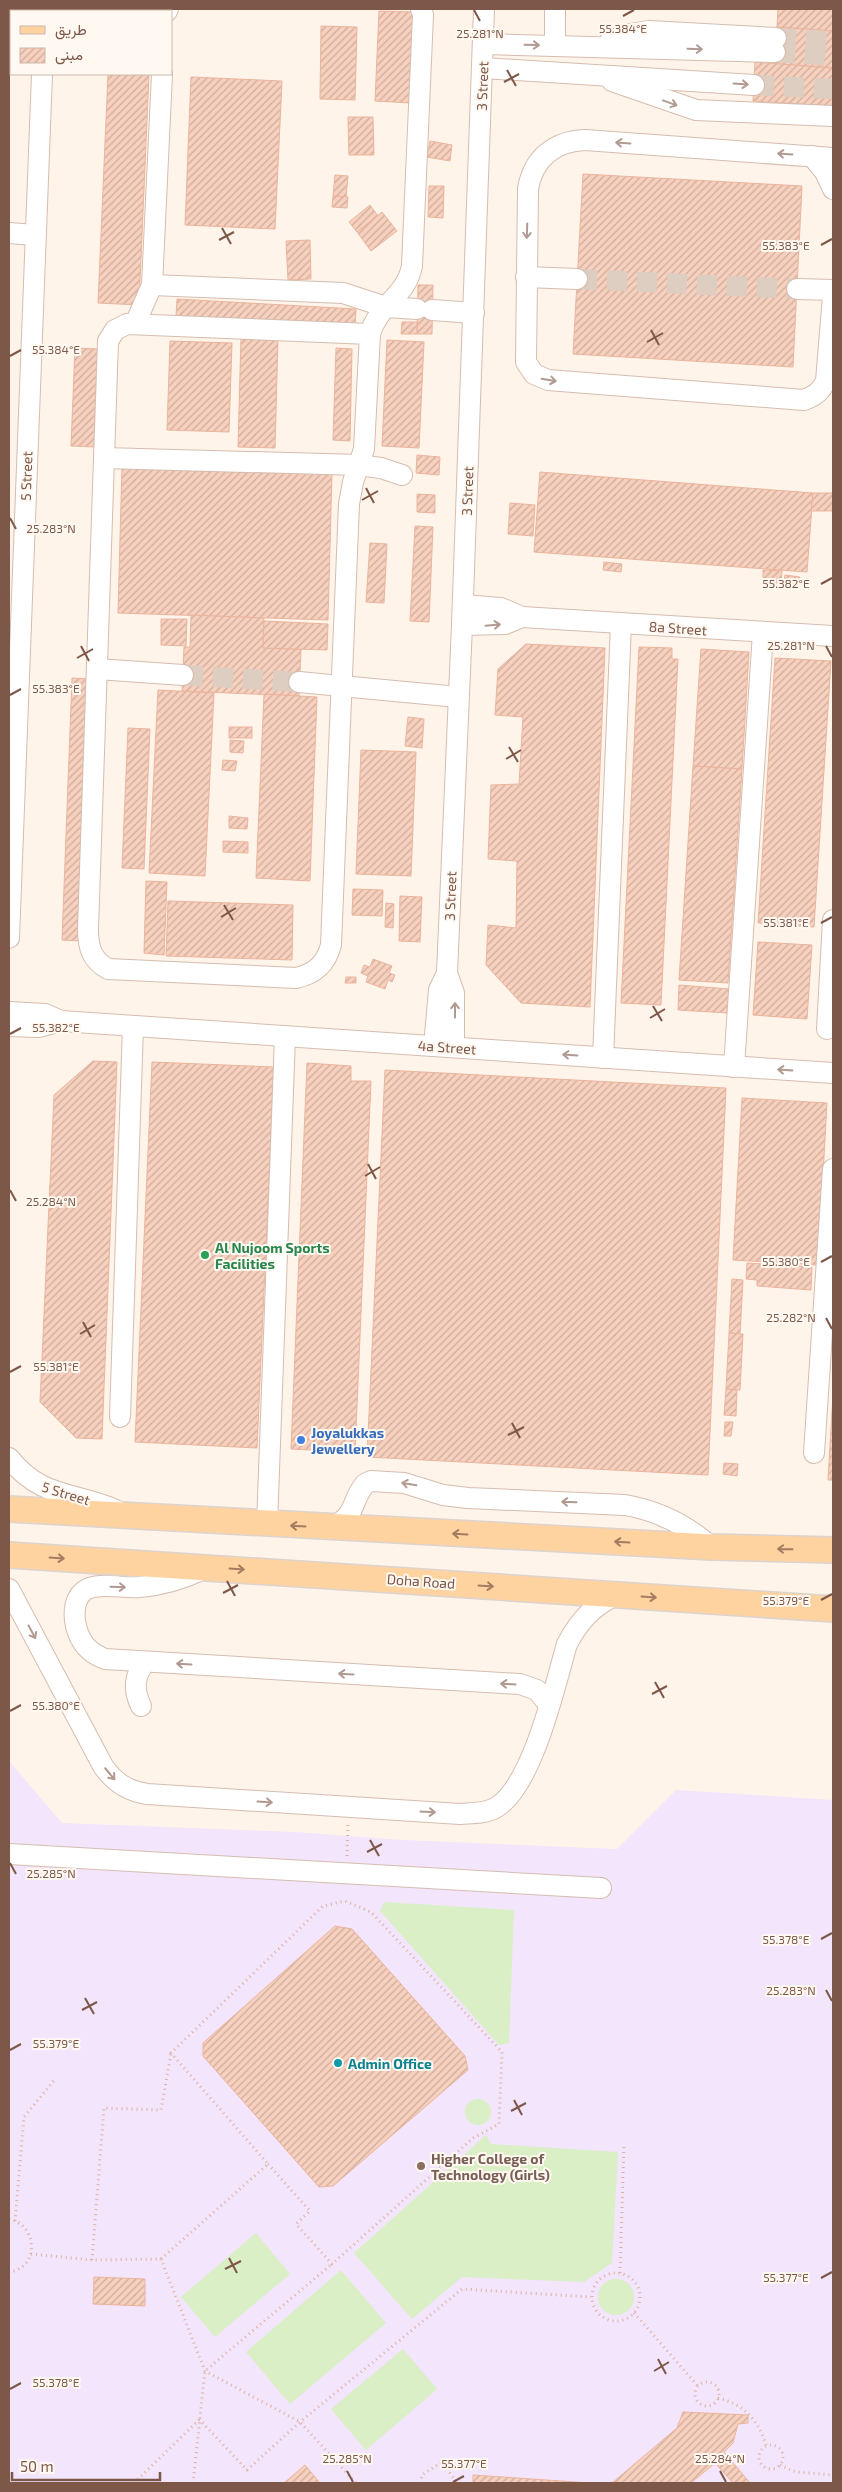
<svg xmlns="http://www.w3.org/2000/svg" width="842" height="2492" viewBox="0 0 842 2492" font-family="'Exo 2',Vazirmatn,sans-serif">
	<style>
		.education { fill: #f2e5fc }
		.grass { fill: #daefc5 }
		.building { fill: url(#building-hatch); stroke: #ecb49c }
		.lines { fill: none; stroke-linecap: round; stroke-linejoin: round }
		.minor-tunnel { stroke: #decdc1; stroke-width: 20; stroke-dasharray: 20 10; stroke-linecap: butt }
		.minor-casing { stroke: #d5bdaf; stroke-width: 22 }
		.major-casing { stroke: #ddd3cf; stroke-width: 28 }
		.path { stroke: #ddb29f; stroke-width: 3; stroke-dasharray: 1 4; stroke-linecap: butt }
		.minor { stroke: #fff; stroke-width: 20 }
		.major { stroke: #ffd3a0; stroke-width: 25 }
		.oneway { stroke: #b19a91 }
		.oneway2 { stroke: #a47c62 }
		.ticks { fill: none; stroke: #7d5748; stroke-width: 2 }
		.leisure-dot { fill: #2e9e5b; stroke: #fff9f2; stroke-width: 2 }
		.shop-dot { fill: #3f7fe0; stroke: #fff9f2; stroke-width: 2 }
		.culture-dot { fill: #0f9aa8; stroke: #fff9f2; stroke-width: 2 }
		.education-dot { fill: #8d6e63; stroke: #fff9f2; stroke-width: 2 }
		.labels { text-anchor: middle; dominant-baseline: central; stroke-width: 4; stroke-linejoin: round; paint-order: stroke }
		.street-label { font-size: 14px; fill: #7d5748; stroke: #fff9f2 }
		.leisure-label { font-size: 14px; font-weight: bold; fill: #27864d; stroke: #fff9f2; text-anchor: start }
		.shop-label { font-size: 14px; font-weight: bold; fill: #366cbe; stroke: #fff9f2; text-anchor: start }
		.culture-label { font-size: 14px; font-weight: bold; fill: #0d838f; stroke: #fff9f2; text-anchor: start }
		.education-label { font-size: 14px; font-weight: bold; fill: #785e54; stroke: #fff9f2; text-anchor: start }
		.ticks-label { font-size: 12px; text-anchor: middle; fill: #7d5748; stroke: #fff9f2; stroke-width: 4; stroke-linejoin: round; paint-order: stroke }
	</style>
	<defs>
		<pattern id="building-hatch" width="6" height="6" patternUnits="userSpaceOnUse" patternTransform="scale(1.25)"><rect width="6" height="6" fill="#f7d0be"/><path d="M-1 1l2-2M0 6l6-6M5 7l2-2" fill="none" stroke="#cdac9c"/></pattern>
	</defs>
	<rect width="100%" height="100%" fill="#fff4e9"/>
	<polygon class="education" points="9,1761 62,1823 294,1832 402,1840 617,1849 676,1790 833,1800 833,2483 9,2483"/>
	<g class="grass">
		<polygon points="384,1902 514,1910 509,2043 499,2045 380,1911"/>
		<circle cx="478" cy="2112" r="13"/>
		<polygon points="486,2135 491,2144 618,2152 612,2263 584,2282 462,2277 412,2319 354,2253"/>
		<polygon points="256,2233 290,2274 215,2337 181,2297"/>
		<polygon points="341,2270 386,2323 290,2404 246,2352"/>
		<circle cx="616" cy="2297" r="18"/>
		<polygon points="403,2349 437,2389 366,2450 331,2409"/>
	</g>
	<g class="building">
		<polygon points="110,9 152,9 151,11 110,11"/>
		<polygon points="778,9 833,9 833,31 777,27"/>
		<polygon points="379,11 415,12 411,103 375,101"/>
		<polygon points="321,26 357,27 355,100 320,99"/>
		<polygon points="777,27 833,31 833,68 775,64"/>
		<polygon points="755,62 833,68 833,106 753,101"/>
		<polygon points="108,74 149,74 139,305 98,303"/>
		<polygon points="191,77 282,81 275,229 185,225"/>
		<polygon points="348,117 373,117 374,155 349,155"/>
		<polygon points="430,141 452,145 450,161 427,157"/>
		<polygon points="583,174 802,186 793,367 573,354"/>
		<polygon points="335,175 348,176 346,197 333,196"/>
		<polygon points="429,186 444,186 443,218 428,217"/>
		<polygon points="333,196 348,197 347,208 332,207"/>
		<polygon points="370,205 378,216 357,232 349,222"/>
		<polygon points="382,212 397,231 371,251 357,232"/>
		<polygon points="310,240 311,279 288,280 286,241"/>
		<polygon points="418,285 433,285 432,334 417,334"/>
		<polygon points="177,299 356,309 355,327 176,317"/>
		<polygon points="402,322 417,322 417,334 401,334"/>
		<polygon points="241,337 278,338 275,448 238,447"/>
		<polygon points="387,340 424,342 419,448 382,446"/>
		<polygon points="170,341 232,343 229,432 167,430"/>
		<polygon points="75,348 98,349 94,447 71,446"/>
		<polygon points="336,348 352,349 350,441 333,440"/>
		<polygon points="417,455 440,457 439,475 416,473"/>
		<polygon points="122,465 332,472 328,620 118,613"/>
		<polygon points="540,472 813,493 807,572 534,552"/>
		<polygon points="813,493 833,493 833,511 811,511"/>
		<polygon points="417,494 435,495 435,513 417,512"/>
		<polygon points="510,503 535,505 533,536 508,534"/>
		<polygon points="415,526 433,527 429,622 410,621"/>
		<polygon points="370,543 387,544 384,603 366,602"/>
		<polygon points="604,562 622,564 621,572 603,570"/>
		<polygon points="763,570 782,571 781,583 763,582"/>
		<polygon points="785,575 800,577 799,584 784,582"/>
		<polygon points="191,615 264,618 263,648 301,649 299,696 182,691 184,647 190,647"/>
		<polygon points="161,619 187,619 186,646 161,645"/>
		<polygon points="264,621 328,624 327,650 263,648"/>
		<polygon points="526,644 605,648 590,1007 521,1003 486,965 488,925 516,928 517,861 488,859 491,785 519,784 523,717 495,715 498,669"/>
		<polygon points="639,647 672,648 672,659 678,659 661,1005 621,1003"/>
		<polygon points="701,649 749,652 742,769 693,766"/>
		<polygon points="775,658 831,661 814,927 758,923"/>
		<polygon points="72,678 90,679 80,941 62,940"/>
		<polygon points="158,690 214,693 205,876 149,873"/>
		<polygon points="264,694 317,697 310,881 256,878"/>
		<polygon points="408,717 424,719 422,748 405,746"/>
		<rect x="229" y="727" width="23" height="11"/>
		<polygon points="128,728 150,729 144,869 122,868"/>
		<polygon points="230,740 244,741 243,753 230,752"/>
		<polygon points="361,750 416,752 411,876 356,874"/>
		<polygon points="223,760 237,761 235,771 222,770"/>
		<polygon points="693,766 742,769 728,983 679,980"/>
		<polygon points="229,816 248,818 247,829 229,828"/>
		<polygon points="223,841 248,842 248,853 223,852"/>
		<polygon points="146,881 167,882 164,955 144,953"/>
		<polygon points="353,889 383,890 382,916 352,915"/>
		<polygon points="400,896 422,897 420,942 399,941"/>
		<polygon points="168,901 293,905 292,960 166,956"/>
		<polygon points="386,903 394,904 393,928 385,927"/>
		<polygon points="758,942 812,945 807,1019 753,1015"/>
		<polygon points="373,959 392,966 389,973 395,975 392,982 388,980 385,989 366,982 368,976 361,973 364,965 370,967"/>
		<polygon points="346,977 356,977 356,983 345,983"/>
		<polygon points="679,985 729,989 728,1013 678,1010"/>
		<polygon points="93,1061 117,1062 102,1439 76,1438 40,1402 54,1095"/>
		<polygon points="152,1062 274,1067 257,1448 135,1442"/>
		<polygon points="307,1063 351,1066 351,1081 371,1081 355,1452 291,1449"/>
		<polygon points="385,1070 726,1088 708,1475 367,1457"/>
		<polygon points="742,1098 827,1103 818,1265 733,1260"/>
		<polygon points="747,1263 812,1267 811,1290 757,1286 757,1280 746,1279"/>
		<polygon points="732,1279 743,1280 740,1334 729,1333"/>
		<polygon points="729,1333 743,1334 740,1390 726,1389"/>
		<polygon points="726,1389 737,1390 736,1416 724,1415"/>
		<polygon points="833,1394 833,1480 828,1480"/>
		<polygon points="725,1422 733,1422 731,1436 724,1436"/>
		<polygon points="724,1463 738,1464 737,1476 723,1474"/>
		<polygon points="335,1926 352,1929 465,2056 468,2070 333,2186 319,2187 203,2056 203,2043"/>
		<polygon points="94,2277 145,2279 145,2306 93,2304"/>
		<polygon points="683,2412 748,2415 748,2423 738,2424 733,2443 724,2452 750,2483 733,2483 715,2463 691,2483 612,2483 677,2428"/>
		<polygon points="305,2465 320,2483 284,2483"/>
		<polygon points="473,2475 591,2483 473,2483"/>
	</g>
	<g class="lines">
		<g class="minor-tunnel">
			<polyline points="776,38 833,41"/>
			<polyline points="775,52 833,56"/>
			<polyline points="754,85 833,89"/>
			<polyline points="577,279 797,289"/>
			<polyline points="183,675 299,682"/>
		</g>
		<defs>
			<g id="minor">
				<polyline points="44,11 45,9"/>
				<polyline points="167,11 168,9"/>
				<polyline points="610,41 630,34 649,31 776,38"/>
				<polyline points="484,44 775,52"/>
				<polyline points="555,45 555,9"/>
				<polyline points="483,68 754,85"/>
				<polyline points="612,81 696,110 833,116"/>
				<polyline points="812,156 825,172 833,189"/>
				<path d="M 833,158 L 585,140 C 555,141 533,158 528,189 L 526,362 L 534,374 L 548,380 L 804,400 C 815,396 820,392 826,381 L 833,296"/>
				<polyline points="9,233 35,235"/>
				<polyline points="526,277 577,279"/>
				<polyline points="152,285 343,293 386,307 417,309"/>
				<polyline points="797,289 833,290"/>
				<polyline points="432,310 474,313"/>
				<polyline points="135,324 152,285 162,74"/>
				<path d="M 370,334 L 127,324 L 115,330 L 108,341 L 88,929 C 88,948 92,960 108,969 L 296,978 C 315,974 326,964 331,945 L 349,504 L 353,482 L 364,449 L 370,334 C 378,305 406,297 412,266 L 423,15 L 421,9"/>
				<polyline points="104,458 359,465 381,468 402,475"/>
				<polyline points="463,605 501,608 522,617 833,636"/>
				<polyline points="462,625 505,624 522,617"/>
				<polyline points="97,669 183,675"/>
				<polyline points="299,682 458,697"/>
				<polyline points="9,938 42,74"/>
				<polyline points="9,1012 45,1014 61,1021 833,1073"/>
				<polyline points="9,1026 38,1027 61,1021"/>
				<polyline points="827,1029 833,920"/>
				<polyline points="434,1046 439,990 447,973"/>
				<polyline points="454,1047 454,993 447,973 462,625 484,9"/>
				<polyline points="603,1058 621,624"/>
				<polyline points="734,1067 763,633"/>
				<polyline points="120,1417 133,1026"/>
				<polyline points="814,1453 833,1169"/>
				<path d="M 9,1458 C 42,1499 72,1491 116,1510"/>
				<polyline points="267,1525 285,1036"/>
				<path d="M 332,1528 C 359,1512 350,1502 365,1484 L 371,1481 L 404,1483 L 443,1495 L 468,1498 L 625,1505 C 659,1511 686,1524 711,1547"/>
				<path d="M 206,1568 C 185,1578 164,1585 140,1587 C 125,1589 102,1582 87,1589 C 74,1596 73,1613 76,1626 C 80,1643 89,1653 105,1659 L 520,1684 L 537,1690 L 549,1705"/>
				<path d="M 9,1589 L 103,1766 C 114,1782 127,1791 147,1794 L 460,1814 C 472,1813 486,1814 497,1807 C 533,1784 555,1685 567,1644 C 579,1621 593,1606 616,1595"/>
				<path d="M 141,1706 C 133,1690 134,1676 145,1662"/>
				<polyline points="9,1854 601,1888"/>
			</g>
			<g id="major">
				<polyline points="9,1509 711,1547 833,1550"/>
				<polyline points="9,1555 833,1609"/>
			</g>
		</defs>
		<use href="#minor" class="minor-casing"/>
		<use href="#major" class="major-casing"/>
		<g class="path">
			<polyline points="347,1856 348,1824"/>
			<path d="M 9,2219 C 38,2225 40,2268 9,2272"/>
			<polyline points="15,2221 24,2117 56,2078"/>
			<polyline points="31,2254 92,2260 161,2259 205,2371 300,2422 356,2483"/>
			<polyline points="161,2259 268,2164 171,2053 323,1906 345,1901 371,1912 502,2052 499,2124 473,2138 332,2264 296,2224 310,2211 268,2164"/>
			<polyline points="92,2260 104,2108 161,2110 171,2054"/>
			<circle cx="616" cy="2297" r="24"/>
			<polyline points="620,2273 624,2144"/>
			<polyline points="634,2313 698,2386"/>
			<circle cx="707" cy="2394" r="12"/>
			<path d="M 718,2398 C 744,2404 759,2421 766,2445"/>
			<polyline points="199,2419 247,2470 300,2422 462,2289 591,2297"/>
			<circle cx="771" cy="2457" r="12"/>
			<polyline points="780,2465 796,2472 833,2475"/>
			<polyline points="134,2483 199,2420"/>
			<polyline points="193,2483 205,2371 332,2264"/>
			<polyline points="420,2483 422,2475 442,2462 457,2483"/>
		</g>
		<use href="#minor" class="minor"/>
		<use href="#major" class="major"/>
	</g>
	<defs><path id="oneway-shaft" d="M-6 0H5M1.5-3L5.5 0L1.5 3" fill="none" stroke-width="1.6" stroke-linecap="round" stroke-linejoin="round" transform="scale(1.25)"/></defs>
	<g class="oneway">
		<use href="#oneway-shaft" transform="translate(532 45) rotate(1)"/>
		<use href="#oneway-shaft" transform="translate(695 49) rotate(2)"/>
		<use href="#oneway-shaft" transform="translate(741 84) rotate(4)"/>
		<use href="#oneway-shaft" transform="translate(670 103) rotate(20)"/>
		<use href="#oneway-shaft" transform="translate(623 143) rotate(-176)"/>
		<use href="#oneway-shaft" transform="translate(785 154) rotate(-176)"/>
		<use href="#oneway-shaft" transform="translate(527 231) rotate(92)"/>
		<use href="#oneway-shaft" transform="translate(549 380) rotate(9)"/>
		<use href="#oneway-shaft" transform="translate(493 625) rotate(-5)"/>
		<use href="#oneway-shaft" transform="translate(455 1010) rotate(-90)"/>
		<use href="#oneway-shaft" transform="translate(570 1055) rotate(-176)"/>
		<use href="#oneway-shaft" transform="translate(785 1070) rotate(-176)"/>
		<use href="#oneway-shaft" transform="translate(409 1484) rotate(-170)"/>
		<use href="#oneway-shaft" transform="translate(569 1502) rotate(-178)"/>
		<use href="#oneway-shaft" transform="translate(118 1587) rotate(2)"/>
		<use href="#oneway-shaft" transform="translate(32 1632) rotate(62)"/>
		<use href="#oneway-shaft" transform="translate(184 1664) rotate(-177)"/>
		<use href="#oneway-shaft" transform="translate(346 1674) rotate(-177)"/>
		<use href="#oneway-shaft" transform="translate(508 1684) rotate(-177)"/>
		<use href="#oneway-shaft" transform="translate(110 1774) rotate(50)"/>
		<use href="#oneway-shaft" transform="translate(265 1802) rotate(4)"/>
		<use href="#oneway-shaft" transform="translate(428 1812) rotate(3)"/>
	</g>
	<g class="oneway2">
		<use href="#oneway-shaft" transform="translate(298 1526) rotate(-177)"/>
		<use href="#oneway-shaft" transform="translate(460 1534) rotate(-177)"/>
		<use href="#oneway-shaft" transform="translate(622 1542) rotate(-177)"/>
		<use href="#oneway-shaft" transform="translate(785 1549) rotate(-179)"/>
		<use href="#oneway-shaft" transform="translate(57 1558) rotate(4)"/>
		<use href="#oneway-shaft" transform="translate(237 1569) rotate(4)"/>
		<use href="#oneway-shaft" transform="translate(486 1586) rotate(4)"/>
		<use href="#oneway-shaft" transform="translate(649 1597) rotate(4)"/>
	</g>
	<path class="ticks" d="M 474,10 L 480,21M 623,16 L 634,10M 507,70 L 516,86M 504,82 L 519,74M 222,228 L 231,244M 219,240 L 234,232M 821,245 L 832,239M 651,330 L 659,345M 647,342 L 663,333M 10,356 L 21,350M 366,488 L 374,503M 362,500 L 378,491M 10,518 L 16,529M 821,584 L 832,578M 81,646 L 89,661M 826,646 L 832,657M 77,658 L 93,649M 10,695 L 21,689M 509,747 L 518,762M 506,759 L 521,750M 224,905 L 233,920M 221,917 L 236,908M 821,923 L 832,917M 653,1006 L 662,1021M 650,1018 L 665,1009M 10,1034 L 21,1028M 368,1164 L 376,1179M 365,1176 L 380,1167M 10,1190 L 16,1201M 821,1262 L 832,1256M 826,1318 L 832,1329M 83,1322 L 91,1337M 80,1334 L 95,1325M 10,1372 L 21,1366M 512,1423 L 520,1438M 508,1435 L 524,1427M 227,1581 L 235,1596M 223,1593 L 238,1585M 821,1600 L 832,1594M 655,1682 L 664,1698M 652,1694 L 667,1686M 10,1711 L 21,1705M 370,1840 L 379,1856M 367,1852 L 382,1844M 10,1863 L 16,1874M 821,1939 L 832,1933M 826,1990 L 832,2001M 85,1998 L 94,2014M 82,2010 L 97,2002M 10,2050 L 21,2044M 514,2100 L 522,2115M 511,2111 L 526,2103M 229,2258 L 237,2273M 225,2269 L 241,2261M 821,2278 L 832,2272M 658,2359 L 666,2374M 654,2371 L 669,2362M 10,2389 L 21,2383M 347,2471 L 353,2482M 720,2471 L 726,2482M 453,2482 L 464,2476"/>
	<circle class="leisure-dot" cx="205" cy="1255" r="5"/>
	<circle class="shop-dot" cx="301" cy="1440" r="5"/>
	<circle class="culture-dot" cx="338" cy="2063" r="5"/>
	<circle class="education-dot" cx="421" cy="2166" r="5"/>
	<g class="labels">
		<g class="street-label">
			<text transform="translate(482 86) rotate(-88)">3 Street</text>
			<text transform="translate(26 476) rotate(-88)">5 Street</text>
			<text transform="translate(467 491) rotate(-88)">3 Street</text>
			<text transform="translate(678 628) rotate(4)">8a Street</text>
			<text transform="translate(450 896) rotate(-88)">3 Street</text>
			<text transform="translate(447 1047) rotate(4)">4a Street</text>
			<text transform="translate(66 1493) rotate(17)">5 Street</text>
			<text transform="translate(421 1581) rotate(4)">Doha Road</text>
		</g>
		<g class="leisure-label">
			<text x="215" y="1247">Al Nujoom Sports<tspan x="215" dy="16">Facilities</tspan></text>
		</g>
		<g class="shop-label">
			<text x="311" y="1432">Joyalukkas<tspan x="311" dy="16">Jewellery</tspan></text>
		</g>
		<g class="culture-label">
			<text x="348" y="2063">Admin Office</text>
		</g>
		<g class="education-label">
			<text x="431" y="2158">Higher College of<tspan x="431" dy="16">Technology (Girls)</tspan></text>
		</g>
	</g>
	<g class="ticks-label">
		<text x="623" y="33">55.384°E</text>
		<text x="480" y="38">25.281°N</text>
		<text x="786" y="250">55.383°E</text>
		<text x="56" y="354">55.384°E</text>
		<text x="51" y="533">25.283°N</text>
		<text x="786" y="588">55.382°E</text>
		<text x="791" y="650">25.281°N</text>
		<text x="56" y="693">55.383°E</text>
		<text x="786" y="927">55.381°E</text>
		<text x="56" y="1032">55.382°E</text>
		<text x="51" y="1206">25.284°N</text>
		<text x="786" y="1266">55.380°E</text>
		<text x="791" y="1322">25.282°N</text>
		<text x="56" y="1371">55.381°E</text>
		<text x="786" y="1605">55.379°E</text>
		<text x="56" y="1710">55.380°E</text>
		<text x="51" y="1878">25.285°N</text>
		<text x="786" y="1944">55.378°E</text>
		<text x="791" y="1995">25.283°N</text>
		<text x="56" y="2048">55.379°E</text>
		<text x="786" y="2282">55.377°E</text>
		<text x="56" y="2387">55.378°E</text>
		<text x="347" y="2463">25.285°N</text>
		<text x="720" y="2463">25.284°N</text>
		<text x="464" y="2468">55.377°E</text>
	</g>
	<rect width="842" height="2492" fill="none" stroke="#7d5748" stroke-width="20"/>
	<rect x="10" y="10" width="162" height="65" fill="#fff9f2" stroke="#cbb8ae"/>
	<rect x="20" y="26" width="25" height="8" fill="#ffd3a0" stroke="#cbb8ae"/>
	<text x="55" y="35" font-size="15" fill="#7d5748">طريق</text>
	<rect x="20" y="48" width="25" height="15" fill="url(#building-hatch)" stroke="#cbb8ae"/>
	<text x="55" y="60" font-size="15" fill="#7d5748">مبنى</text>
	<path d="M12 2472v8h148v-8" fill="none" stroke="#7d5748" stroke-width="2.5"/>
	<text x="20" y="2472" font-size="15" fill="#7d5748" stroke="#fff9f2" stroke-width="4" paint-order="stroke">50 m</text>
</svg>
